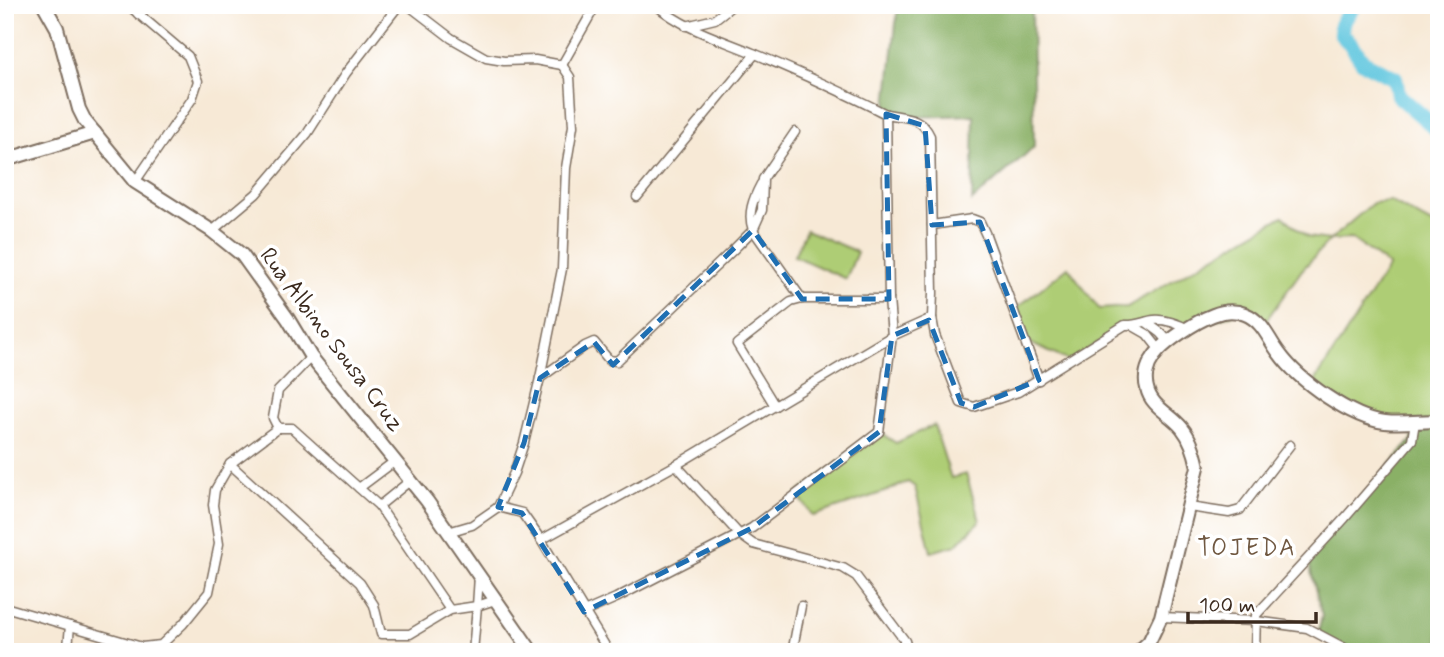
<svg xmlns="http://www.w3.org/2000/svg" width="1444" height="657" viewBox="0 0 1444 657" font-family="Mynerve,sans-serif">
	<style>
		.green { fill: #aecd74; stroke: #747c49; stroke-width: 2 }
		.forest { fill: #8ab066; stroke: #626d42; stroke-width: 2 }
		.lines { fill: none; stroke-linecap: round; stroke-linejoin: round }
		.river { stroke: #62c7df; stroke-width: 16 }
		.street-casing { stroke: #7d6d5e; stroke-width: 11 }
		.secondary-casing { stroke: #7d6d5e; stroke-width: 16 }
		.primary-casing { stroke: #7d6d5e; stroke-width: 16 }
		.street { stroke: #fff; stroke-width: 8 }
		.secondary { stroke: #fff; stroke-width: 12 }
		.primary { stroke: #fff; stroke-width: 12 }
		.marked { fill: none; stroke: #1f6fb2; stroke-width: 5; stroke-dasharray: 14 9; stroke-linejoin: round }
		.labels { text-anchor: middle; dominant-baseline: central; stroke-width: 7; stroke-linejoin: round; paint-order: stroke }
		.street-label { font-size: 23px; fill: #3b2a1e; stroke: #fff }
		.neighbourhood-label { font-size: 24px; letter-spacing: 2px; fill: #705841; stroke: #fff }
	</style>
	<rect width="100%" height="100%" fill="#fff"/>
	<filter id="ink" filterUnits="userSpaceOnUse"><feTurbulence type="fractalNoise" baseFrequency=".0143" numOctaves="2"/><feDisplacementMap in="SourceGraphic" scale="14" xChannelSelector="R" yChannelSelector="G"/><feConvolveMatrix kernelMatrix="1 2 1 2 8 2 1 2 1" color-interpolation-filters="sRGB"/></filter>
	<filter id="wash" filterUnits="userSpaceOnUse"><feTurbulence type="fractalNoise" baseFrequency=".00686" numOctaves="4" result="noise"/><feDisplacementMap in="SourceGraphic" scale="28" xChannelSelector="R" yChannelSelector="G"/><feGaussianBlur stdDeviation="1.57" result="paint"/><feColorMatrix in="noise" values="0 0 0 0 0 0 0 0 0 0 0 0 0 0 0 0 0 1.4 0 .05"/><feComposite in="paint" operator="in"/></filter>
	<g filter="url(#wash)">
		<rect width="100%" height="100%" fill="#f7e9d6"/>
		<g class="green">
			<polygon points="1390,201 1439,228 1439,413 1436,415 1435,421 1384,422 1312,386 1389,266 1352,239 1330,240 1302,270 1262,326 1239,312 1188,329 1159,320 1125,326 1069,361 1025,341 1014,310 1068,267 1099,309 1127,307 1283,216 1307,237 1330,240 1373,203"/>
			<polygon points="806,230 857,252 846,279 794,256"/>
			<polygon points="934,425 951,478 966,474 980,521 956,545 931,552 915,487 908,482 887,491 813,516 797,494 879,432 896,443"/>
		</g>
		<g class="forest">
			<polygon points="898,5 1032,5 1034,147 972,201 974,115 914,117 886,114"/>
			<polygon points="1439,421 1439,652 1349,652 1318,633 1322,616 1308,559 1412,440 1415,422"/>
		</g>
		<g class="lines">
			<polyline class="river" points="1354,5 1341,25 1342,35 1351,44 1363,62 1395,78 1398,95 1439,131"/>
		</g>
	</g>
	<g filter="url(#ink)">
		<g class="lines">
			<defs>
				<g id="street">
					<polyline points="128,5 188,56 198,81 192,99 135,182"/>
					<polyline points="408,5 451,38 486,58 504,61 535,60 562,65"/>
					<polyline points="138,14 150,5"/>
					<polyline points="686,26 715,19 733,5"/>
					<polyline points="562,65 596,5"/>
					<path d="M 886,114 C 906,118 921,116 930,136 L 933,293 L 932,318 L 935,335 L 961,403 L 974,407 L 1018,392 L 1125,325 C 1136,326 1144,321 1154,320 C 1165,319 1179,324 1188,329"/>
					<path d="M 761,184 C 753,199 747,214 753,230 L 802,299"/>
					<polyline points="637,197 755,54"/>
					<polyline points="932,225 972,219 980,222 986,235 1039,380"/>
					<polyline points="212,231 256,194 307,134 346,73 399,5"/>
					<polyline points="1146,322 1161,333 1169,342"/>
					<polyline points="1133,326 1147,334 1159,349"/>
					<polyline points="540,378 585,346 594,342 609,360 617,361 734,249 753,230 762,210 763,179 795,132"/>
					<polyline points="775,406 737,344 791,302 802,299 889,299"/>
					<polyline points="278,428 273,418 278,391 311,357"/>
					<polyline points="230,464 360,583 374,605 381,634 410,634 450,610 477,606 479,576"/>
					<polyline points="676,465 739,534 753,544 843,568 856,576 905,641 908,652"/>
					<polyline points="359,488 395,461"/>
					<polyline points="379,506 411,480"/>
					<polyline points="498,507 514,473 524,443 540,378 562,269 566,168 573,126 570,77 562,65"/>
					<polyline points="1189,507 1229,513 1240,510 1290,445"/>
					<polyline points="448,532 472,525 498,507 522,513 541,540 609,652"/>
					<polyline points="541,540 676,465 892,336 932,318"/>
					<polyline points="5,607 142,647 161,645 183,624 209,592 219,544 213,505 215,490 230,464 278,428 292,428 379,506 450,610"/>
					<path d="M 584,612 L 616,598 L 752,528 L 879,432 L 892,336 L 889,299 L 886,114 C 843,92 798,72 753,53 C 720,39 684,29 656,5"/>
					<polyline points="1161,617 1256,621 1307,628 1343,647 1349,652"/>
					<polyline points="61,652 68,647 70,626"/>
					<polyline points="473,652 477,606 495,600"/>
					<polyline points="794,652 793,648 801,606"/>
					<polyline points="1255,652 1256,615 1345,518 1412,440 1415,422"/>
				</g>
				<g id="secondary">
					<polyline points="44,5 57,28 79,109 85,121 135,182 212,231 242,255 288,319 311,357 427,501 532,652"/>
					<polyline points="5,160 95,133"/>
				</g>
				<path id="primary" d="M 1138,652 L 1149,642 L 1161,617 L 1198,467 C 1195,452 1191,439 1182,428 C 1171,414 1151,407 1147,388 C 1144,378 1147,366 1153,358 C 1162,343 1197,321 1213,315 C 1223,311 1235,310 1245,314 C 1263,321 1268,339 1279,353 C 1299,381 1351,418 1385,422 C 1403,424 1421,421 1439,421"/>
			</defs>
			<use href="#street" class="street-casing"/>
			<use href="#secondary" class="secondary-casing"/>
			<use href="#primary" class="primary-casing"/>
			<use href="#street" class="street"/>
			<use href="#secondary" class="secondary"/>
			<use href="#primary" class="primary"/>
		</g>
	</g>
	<path class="marked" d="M 886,114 L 925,126 L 932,225 L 980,222 L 1039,380 L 974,407 L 961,403 L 929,320 L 892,336 L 879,432 L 752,528 L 584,612 L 522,513 L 498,507 L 524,443 L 540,378 L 594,342 L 613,365 L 753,230 L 802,299 L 889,299 Z"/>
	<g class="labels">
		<g class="street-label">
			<text transform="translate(331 340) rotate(53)">Rua Albino Sousa Cruz</text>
		</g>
		<g class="neighbourhood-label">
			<text x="1247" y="548">TOJEDA</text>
		</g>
	</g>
	<rect width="1444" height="657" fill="none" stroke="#fff" stroke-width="28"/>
	<path d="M1188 612v10h128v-10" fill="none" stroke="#3b2a1e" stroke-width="3.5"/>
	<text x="1199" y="612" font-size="21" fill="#3b2a1e" stroke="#ffffff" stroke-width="5" paint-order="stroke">100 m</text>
</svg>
